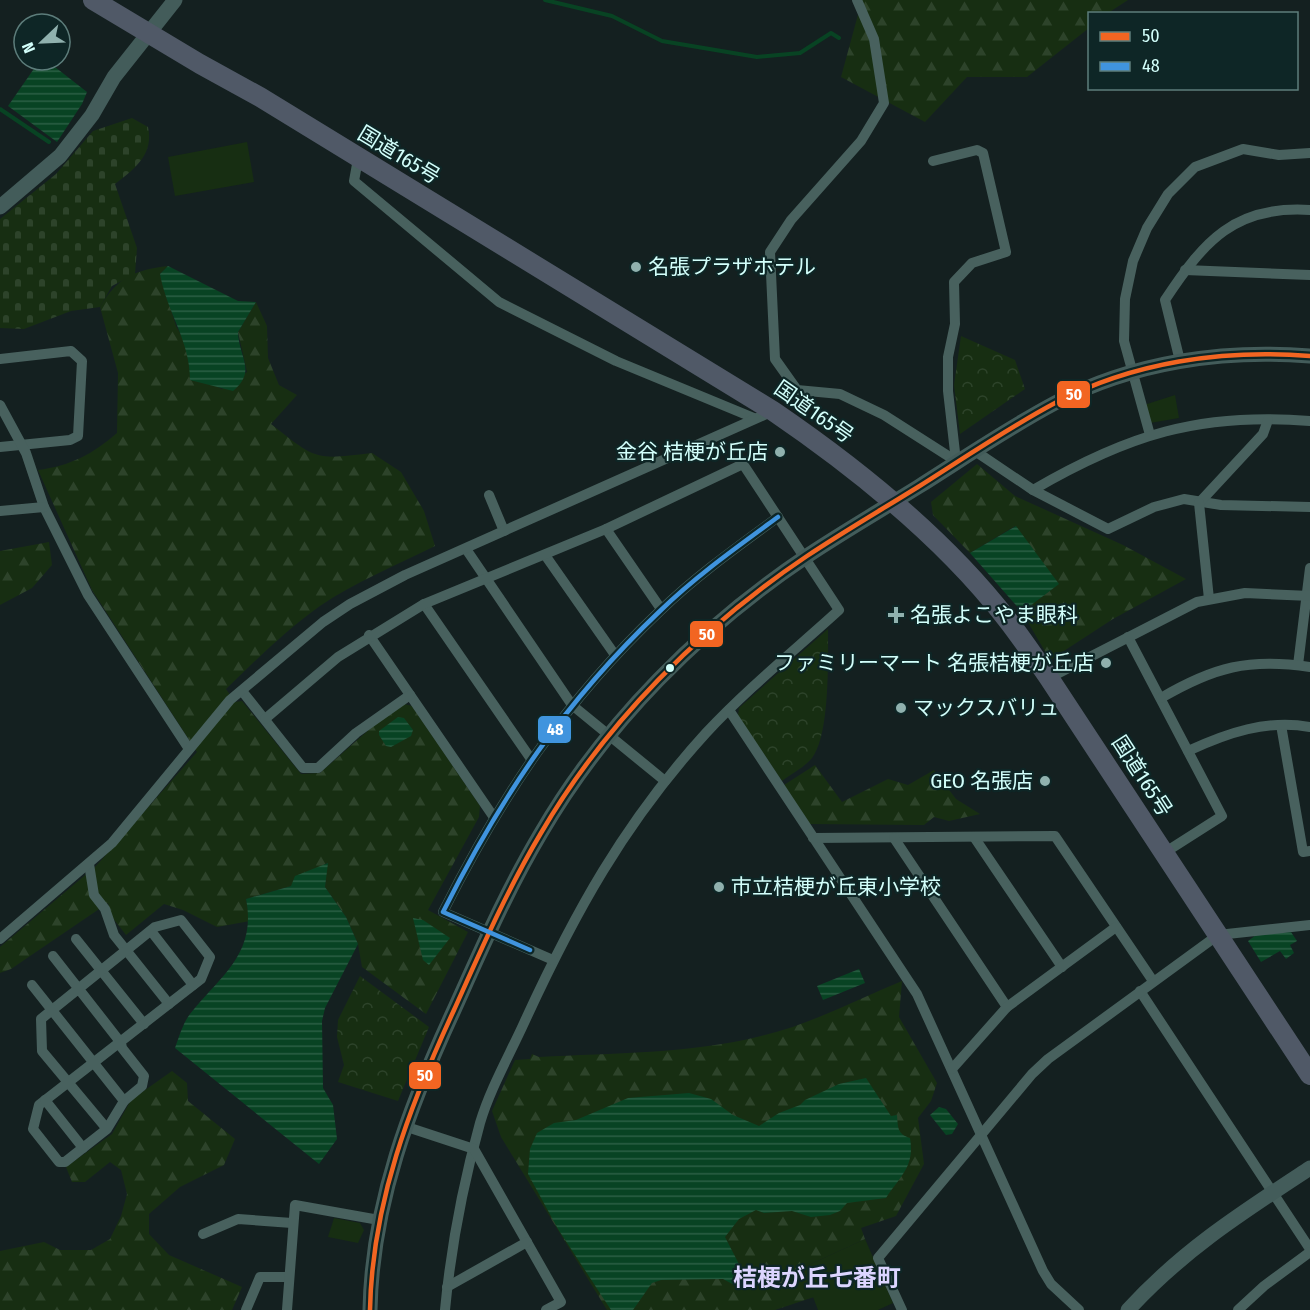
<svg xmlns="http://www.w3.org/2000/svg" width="1310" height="1310" viewBox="0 0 1310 1310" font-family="'Fira Sans Condensed','Noto Sans JP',sans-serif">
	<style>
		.grass { fill: #172e12 }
		.forest { fill: url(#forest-firs) }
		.cemetery { fill: url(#cemetery-stones) }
		.park { fill: url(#park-crowns) }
		.water { fill: url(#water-rules) }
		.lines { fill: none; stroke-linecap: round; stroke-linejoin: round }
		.stream { stroke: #084323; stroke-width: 4 }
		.street { stroke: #48615e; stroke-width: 10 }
		.secondary { stroke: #435c5a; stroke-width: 15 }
		.highway { stroke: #505967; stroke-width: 20 }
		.bus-1-casing { stroke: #0e2626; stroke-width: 9 }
		.bus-2-casing { stroke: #0e2626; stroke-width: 9 }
		.bus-1 { stroke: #f26522; stroke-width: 4.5 }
		.bus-2 { stroke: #4094de; stroke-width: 4.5 }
		.poi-dot { fill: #90b1ae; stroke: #0e2626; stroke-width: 2 }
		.bus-dot { fill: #d3fffb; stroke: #0e2626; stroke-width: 2 }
		.labels { text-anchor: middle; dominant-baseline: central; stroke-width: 4.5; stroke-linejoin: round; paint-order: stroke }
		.street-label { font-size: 21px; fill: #d3fffb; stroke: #0e2626 }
		.poi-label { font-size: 21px; fill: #d3fffb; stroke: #0e2626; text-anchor: start }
		.quarter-label { font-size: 24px; font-weight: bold; fill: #dcd5ff; stroke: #0e2626 }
		.line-badge { stroke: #0e2626; stroke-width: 2 }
		.badge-label { font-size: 16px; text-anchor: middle; font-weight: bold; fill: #fff }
	</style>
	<defs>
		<pattern id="forest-firs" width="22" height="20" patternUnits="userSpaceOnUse" patternTransform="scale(1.5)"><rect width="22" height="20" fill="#172e12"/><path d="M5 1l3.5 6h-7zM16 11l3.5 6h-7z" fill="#2d432a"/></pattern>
		<pattern id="cemetery-stones" width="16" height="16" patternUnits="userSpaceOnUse" patternTransform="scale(1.5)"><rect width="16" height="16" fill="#172e12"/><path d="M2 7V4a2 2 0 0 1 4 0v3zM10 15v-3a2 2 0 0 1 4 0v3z" fill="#2d432a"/></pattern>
		<pattern id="park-crowns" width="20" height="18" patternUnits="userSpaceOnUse" patternTransform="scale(1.5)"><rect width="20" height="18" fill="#172e12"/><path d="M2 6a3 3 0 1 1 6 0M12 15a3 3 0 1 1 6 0" fill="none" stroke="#2d432a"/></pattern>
		<pattern id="water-rules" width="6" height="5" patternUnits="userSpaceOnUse" patternTransform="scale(1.5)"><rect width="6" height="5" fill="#084323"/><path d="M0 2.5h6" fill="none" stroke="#2b5f44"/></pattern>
	</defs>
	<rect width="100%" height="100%" fill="#142020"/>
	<g class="grass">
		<polygon points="247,142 254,182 175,196 168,157"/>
		<polygon points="1175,395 1179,418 1150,423 1144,405"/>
		<polygon points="334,1218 360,1223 364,1230 358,1243 328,1237"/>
		<polygon points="865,1239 893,1303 878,1310 818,1310 802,1268"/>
	</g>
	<g class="forest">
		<polygon points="862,0 1128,0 1108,13 1090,14 1089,28 1027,77 967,77 925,122 841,77"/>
		<path d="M 168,266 L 160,274 L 176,326 L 188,347 L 191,379 L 208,382 L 222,389 L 247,372 L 238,332 L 256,302 L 267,326 L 268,358 L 279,385 L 297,395 L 271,424 C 317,460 314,460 372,453 L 401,472 L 424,511 L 435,546 C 397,565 355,582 320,606 C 285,631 256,660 226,689 L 235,702 L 242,701 L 301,774 L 320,773 L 372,727 L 404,704 L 412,706 L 480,806 L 479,817 L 428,910 L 468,932 L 426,1014 L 362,967 L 358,944 L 346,917 L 325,887 L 327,863 L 291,886 L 246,899 L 250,921 L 217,927 L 183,910 L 164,904 L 126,935 L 112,917 L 108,903 L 11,969 L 0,973 L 0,947 L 96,866 L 197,752 L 92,590 L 38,470 C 70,466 93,454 117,433 L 118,373 L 100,307 C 117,278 134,270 168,266 Z"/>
		<polygon points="977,464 1015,496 1123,545 1186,579 1113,619 1050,660 1022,612 1058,584 1015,526 970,553 933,515 931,502"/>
		<polygon points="49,542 52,565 32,588 0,605 0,551"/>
		<polygon points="815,765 842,802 888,779 908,785 934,770 956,799 980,814 949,821 934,817 924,825 808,824 784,785"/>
		<path d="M 902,981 L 899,1017 L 937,1083 L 931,1101 L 918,1118 L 924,1164 L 896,1216 L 861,1228 L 865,1239 L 802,1268 L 814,1297 L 775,1310 L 607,1310 L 501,1137 L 492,1111 L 515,1060 L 530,1059 L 532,1054 L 539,1057 C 613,1053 689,1054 761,1036 C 809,1025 856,1000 902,981 Z"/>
		<polygon points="172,1071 187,1083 188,1101 235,1139 224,1165 180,1187 149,1214 149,1234 169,1255 242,1287 232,1310 0,1310 0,1251 44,1242 60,1250 91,1250 110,1239 121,1216 127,1194 121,1170 110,1162 85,1182 72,1182 66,1167 112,1134 131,1100"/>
	</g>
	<path class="cemetery" d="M 132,118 L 148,127 C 154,154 135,169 115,184 L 137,248 L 135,274 L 112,286 L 100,307 L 71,311 L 24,329 L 0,328 L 0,219 L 56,174 L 93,131 Z"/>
	<g class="park">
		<polygon points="961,336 1015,360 1025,389 960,434 954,385"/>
		<path d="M 828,629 C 828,659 830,735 812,758 C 805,767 791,774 782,781 L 738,716 L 739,708 Z"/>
		<polygon points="360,976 429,1027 398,1101 338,1082 344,1065 337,1037 338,1020"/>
	</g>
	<g class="water">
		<polygon points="40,60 46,60 87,92 82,104 57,142 8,106"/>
		<path d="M 168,266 L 238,301 L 256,302 L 238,332 C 239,358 257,371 233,391 L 190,380 C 190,340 167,313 160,274 Z"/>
		<polygon points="1016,526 1059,584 1022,612 970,553"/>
		<polygon points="398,717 404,718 413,730 411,736 391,747 386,746 379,735 379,731"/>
		<path d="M 328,863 L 325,887 L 346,917 L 358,944 L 325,1008 L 322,1021 L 323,1088 L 333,1105 L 337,1139 L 319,1164 L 175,1048 C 179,1037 183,1023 190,1014 C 220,976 257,954 246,899 L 291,886 L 295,876 Z"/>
		<polygon points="413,918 423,920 450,938 429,965 423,960"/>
		<polygon points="1260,932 1291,932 1297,941 1290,945 1294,953 1286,959 1280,951 1261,962 1248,941"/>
		<polygon points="859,969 865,983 823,1000 817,986"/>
		<path d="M 866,1078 L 891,1116 L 897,1115 C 898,1127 897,1134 910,1138 C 915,1167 900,1176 886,1198 L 847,1203 L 840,1211 L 830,1215 L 811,1217 L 792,1211 L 764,1213 L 756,1210 L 739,1219 L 725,1237 L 740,1266 L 742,1285 L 738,1287 L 723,1279 L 661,1280 L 652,1283 L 633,1310 L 611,1310 L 558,1229 L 528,1174 L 530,1149 L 537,1133 L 554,1123 L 576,1120 L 628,1098 L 689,1093 L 711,1099 L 733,1115 L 759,1126 L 779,1113 L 800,1105 L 805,1100 L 839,1084 Z"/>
		<polygon points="939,1107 946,1109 958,1124 952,1134 946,1135 930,1115"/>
	</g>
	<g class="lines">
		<g class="stream">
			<polyline points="545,0 612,16 662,41 757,57 800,53 831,33 839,38"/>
			<polyline points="0,109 49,142"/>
		</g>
		<g class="street">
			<polyline points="857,0 874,39 884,103 861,141 791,220 770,252 775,359 797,390 840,394 884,415 956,461"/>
			<polyline points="358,159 354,181 499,302 616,361 754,418"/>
			<polyline points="933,161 977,150 983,153 1006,252 972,263 954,282 955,324 948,357 948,391 956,461"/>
			<polyline points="1185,270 1310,275"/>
			<polyline points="0,359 71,351 82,361 78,436 70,440 0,447"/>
			<path d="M 1180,361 L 1165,300 C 1204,241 1235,205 1310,210"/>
			<polyline points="0,405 26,453 44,507 88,595 189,749"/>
			<polyline points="1150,435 1124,341 1125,299 1133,261 1147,228 1168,194 1195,167 1243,149 1279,155 1310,153"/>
			<polyline points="975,451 1033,490 1108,529 1154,507 1184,499 1221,505 1310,507"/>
			<path d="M 1033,490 C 1127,435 1200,412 1310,421"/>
			<polyline points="489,495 504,531"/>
			<polyline points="1199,503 1263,434 1268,420"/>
			<polyline points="1199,503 1209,599"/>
			<polyline points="0,511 44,507"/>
			<polyline points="606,529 661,609"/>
			<polyline points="466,549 572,705 665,781"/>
			<polyline points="545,555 615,655"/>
			<polyline points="424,604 531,759"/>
			<polyline points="369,635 493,816"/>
			<polyline points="1128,637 1222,816 1164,853"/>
			<polyline points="1298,665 1310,568"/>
			<polyline points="1049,678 1197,602 1245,593 1310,596"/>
			<polyline points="242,691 303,768 318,768 356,733 410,695"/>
			<path d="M 1161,698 C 1214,667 1248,658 1310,667"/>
			<polyline points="729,710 917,994 1043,1271 1051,1284 1079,1310"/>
			<path d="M 265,719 L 338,657 L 424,604 L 606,529 L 743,464 L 839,610 C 795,650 747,689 706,733 C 624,823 574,914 524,1023 C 509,1056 490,1089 480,1123 C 463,1184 451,1247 445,1310"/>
			<polyline points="1281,725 1303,852 1310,851"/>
			<path d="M 1188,751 C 1227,733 1267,719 1310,727"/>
			<polyline points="974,837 1062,967"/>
			<polyline points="813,838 1055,836 1153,981"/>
			<polyline points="894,838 1007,1007"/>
			<polyline points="89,864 94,895 105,909 114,935 169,1004"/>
			<polyline points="151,931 193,985"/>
			<polyline points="0,939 112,843 230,700 323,622 350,604 405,575 773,411"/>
			<polyline points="76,939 144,1024"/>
			<polyline points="53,956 121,1043 122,1048 144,1076 142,1086 124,1101 107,1129 65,1162 59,1162 33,1129 39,1105 201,979 210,957 181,920 155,927 41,1019 42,1051 107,1129"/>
			<path d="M 553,960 L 443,912 C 502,795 565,701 660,611 C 696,576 737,547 778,517"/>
			<polyline points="32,985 124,1101"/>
			<polyline points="1140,991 1310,1249"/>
			<polyline points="952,1069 1007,1007 1116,927"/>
			<polyline points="45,1100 83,1148"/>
			<polyline points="404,1126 474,1149 561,1302 546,1310"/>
			<polyline points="203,1234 238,1219 292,1223"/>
			<polyline points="447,1287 527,1242"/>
			<polyline points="246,1310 260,1277 288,1277"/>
			<polyline points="287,1310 295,1205 379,1220"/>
			<polyline points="902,1310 878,1258 1032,1074 1048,1059 1218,935 1310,925"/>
			<polyline points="1238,1310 1264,1286 1310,1252"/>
		</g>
		<g class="secondary">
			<polyline points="0,207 60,156 92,115 114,77 175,0"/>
			<path d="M 370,1310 C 372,1203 410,1105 454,1010 C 481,950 507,890 541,833 C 605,723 701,627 807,556 C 843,532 881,510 918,487 C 964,458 1008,428 1055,403 C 1133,362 1223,349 1310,356"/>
			<path d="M 1128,1310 C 1183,1250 1243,1212 1310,1168"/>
		</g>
		<path class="highway" d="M 93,0 L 200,64 L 260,97 L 773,411 C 858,469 943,537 1006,618 C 1021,637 1035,658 1049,678 L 1310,1075"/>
		<defs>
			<path id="bus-1" d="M 370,1310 C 372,1203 410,1105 454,1010 C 481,950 507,890 541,833 C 605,723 701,627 807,556 C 843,532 881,510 918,487 C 964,458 1008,428 1055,403 C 1133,362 1223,349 1310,356"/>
			<path id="bus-2" d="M 530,950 L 443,912 C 502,795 565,701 660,611 C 696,576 737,547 778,517"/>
		</defs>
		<use href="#bus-1" class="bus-1-casing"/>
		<use href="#bus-2" class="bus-2-casing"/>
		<use href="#bus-1" class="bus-1"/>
		<use href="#bus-2" class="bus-2"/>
	</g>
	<g class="poi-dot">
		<circle cx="636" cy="267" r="6"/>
		<circle cx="780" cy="452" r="6"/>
		<path d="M893 606h6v6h6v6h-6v6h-6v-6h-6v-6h6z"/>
		<circle cx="1106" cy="663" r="6"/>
		<circle cx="901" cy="708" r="6"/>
		<circle cx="1045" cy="781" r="6"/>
		<circle cx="719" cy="887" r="6"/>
	</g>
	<circle class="bus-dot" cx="670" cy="668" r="5"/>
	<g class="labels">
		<g class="street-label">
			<text transform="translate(399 155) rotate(31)">国道165号</text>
			<text transform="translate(814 412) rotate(35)">国道165号</text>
			<text transform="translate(1142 776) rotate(57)">国道165号</text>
		</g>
		<g class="poi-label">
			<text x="648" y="267">名張プラザホテル</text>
			<text x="768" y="452" text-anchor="end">金谷 桔梗が丘店</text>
			<text x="910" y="615">名張よこやま眼科</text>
			<text x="1094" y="663" text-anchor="end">ファミリーマート 名張桔梗が丘店</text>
			<text x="913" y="708">マックスバリュ</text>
			<text x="1033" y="781" text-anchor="end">GEO 名張店</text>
			<text x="731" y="887">市立桔梗が丘東小学校</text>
		</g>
		<g class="quarter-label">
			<text x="817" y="1278">桔梗が丘七番町</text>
		</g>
	</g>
	<g class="line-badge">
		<rect x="1056" y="380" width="35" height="29" rx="6" fill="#f26522"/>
		<rect x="689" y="620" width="35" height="28" rx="6" fill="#f26522"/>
		<rect x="537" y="715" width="35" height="29" rx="6" fill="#4094de"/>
		<rect x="408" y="1061" width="34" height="29" rx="6" fill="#f26522"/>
	</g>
	<g class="badge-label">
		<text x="1074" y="400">50</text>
		<text x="707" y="640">50</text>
		<text x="555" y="735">48</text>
		<text x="425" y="1081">50</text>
	</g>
	<rect x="1088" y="12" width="210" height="78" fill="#0e2626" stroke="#5d7d7b" stroke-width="1.5"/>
	<rect x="1100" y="32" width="30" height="9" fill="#f26522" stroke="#5d7d7b" stroke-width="1.5"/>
	<text x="1142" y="42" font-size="18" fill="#d3fffb">50</text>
	<rect x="1100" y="62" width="30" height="9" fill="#4094de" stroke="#5d7d7b" stroke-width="1.5"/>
	<text x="1142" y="72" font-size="18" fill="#d3fffb">48</text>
	<g transform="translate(42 42) rotate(247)"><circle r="28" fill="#0e2626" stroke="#5d7d7b" stroke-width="1.5"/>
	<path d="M0-4.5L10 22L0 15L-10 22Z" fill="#90b1ae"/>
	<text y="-9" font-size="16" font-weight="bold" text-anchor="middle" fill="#d3fffb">N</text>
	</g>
</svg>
